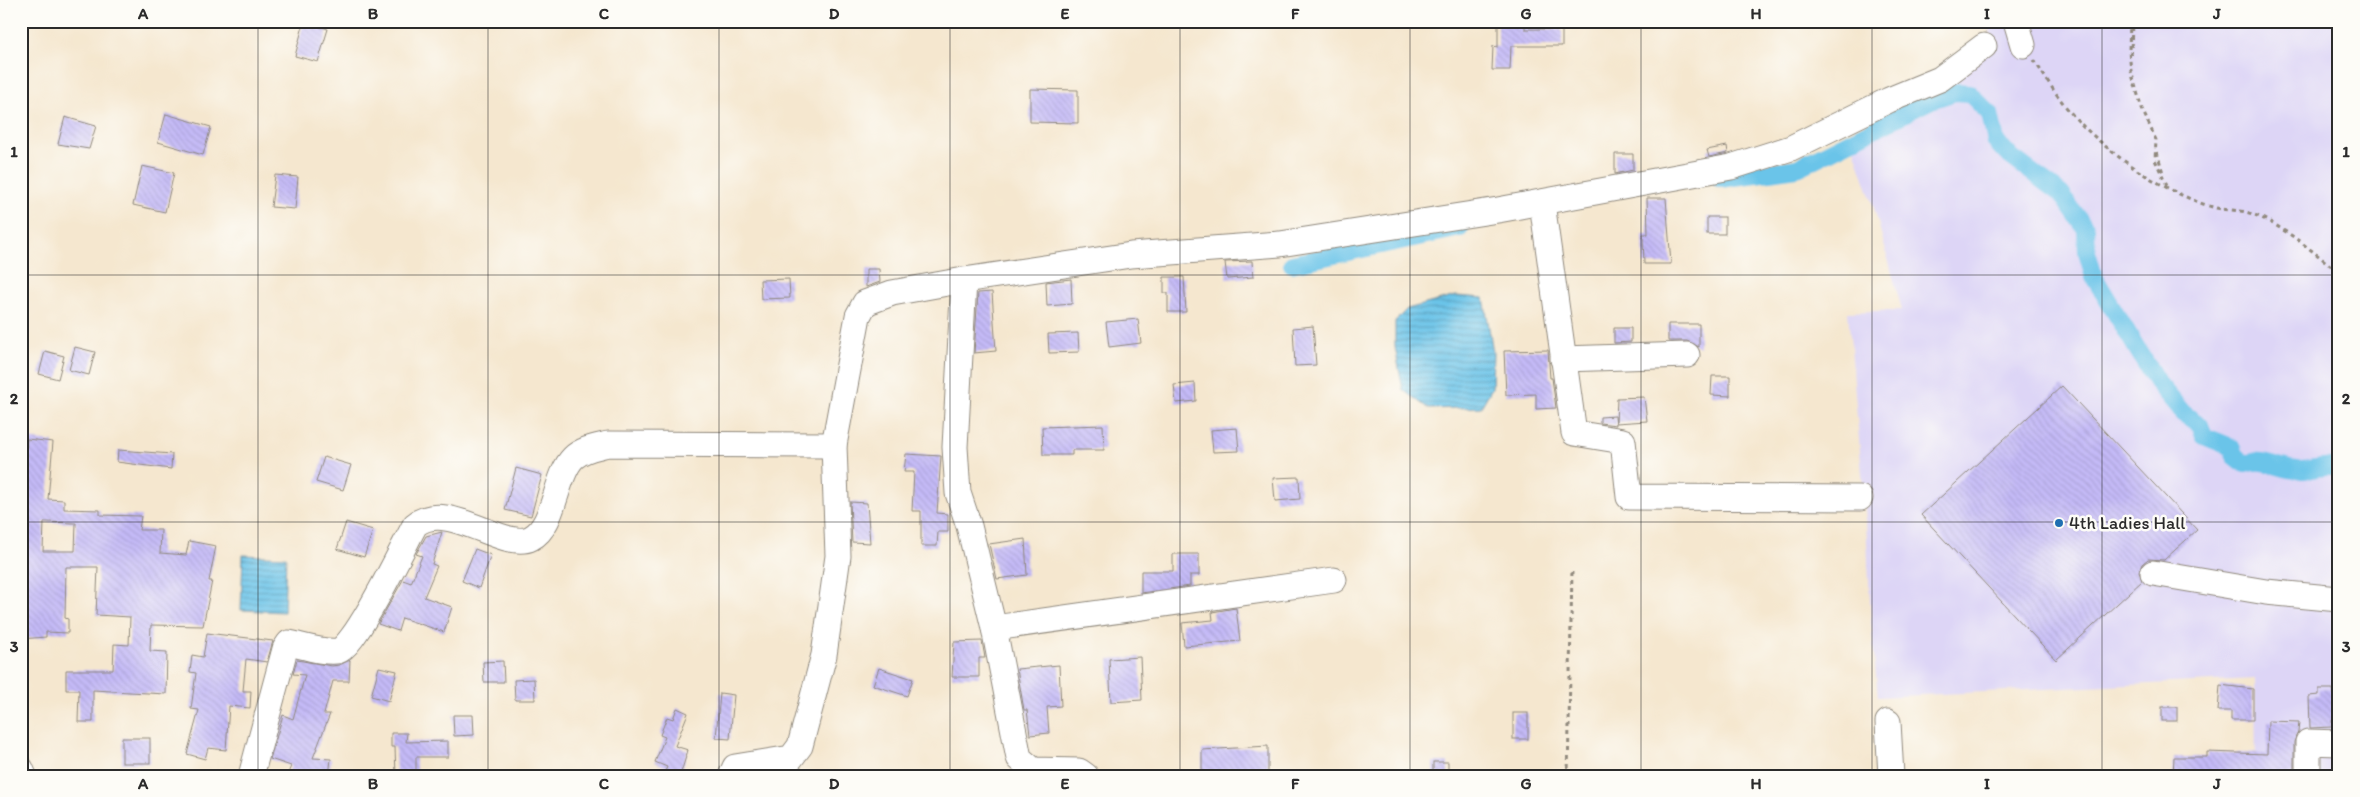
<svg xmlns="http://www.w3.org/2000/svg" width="2360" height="797" viewBox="0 0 2360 797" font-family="Itim,sans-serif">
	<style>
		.built { fill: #ddd5f6 }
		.water { fill: url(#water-rules); stroke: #4b788a }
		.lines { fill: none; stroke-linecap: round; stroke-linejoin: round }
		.canal { stroke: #6bc4e9; stroke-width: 18 }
		.building { fill: url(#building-back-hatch); fill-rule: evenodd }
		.minor-casing { stroke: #90897d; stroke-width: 27 }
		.path { stroke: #90897d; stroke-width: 3; stroke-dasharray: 4 4; stroke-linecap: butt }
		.minor { stroke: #fff; stroke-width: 25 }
		.grid { fill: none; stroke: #2b2b2b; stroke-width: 1; stroke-opacity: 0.55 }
		.poi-dot { fill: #1f6fb2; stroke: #fdfcf7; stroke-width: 2 }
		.labels { text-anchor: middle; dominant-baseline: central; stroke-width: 5; stroke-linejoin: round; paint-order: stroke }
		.poi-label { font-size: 18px; fill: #2b2b2b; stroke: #fdfcf7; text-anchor: start }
		.neatline { fill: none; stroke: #2b2b2b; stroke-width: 2 }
		.grid-label { font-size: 16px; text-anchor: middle; font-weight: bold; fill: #2b2b2b }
	</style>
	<defs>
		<pattern id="water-rules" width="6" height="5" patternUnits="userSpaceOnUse" patternTransform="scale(1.25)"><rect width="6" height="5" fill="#6bc4e9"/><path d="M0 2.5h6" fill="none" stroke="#589fbd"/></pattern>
		<pattern id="building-back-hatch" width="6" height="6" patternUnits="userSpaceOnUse" patternTransform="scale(1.25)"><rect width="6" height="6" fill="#c4baf7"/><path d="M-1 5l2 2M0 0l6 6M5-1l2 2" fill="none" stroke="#a9a0d4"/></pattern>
	</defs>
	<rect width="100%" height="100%" fill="#fdfcf7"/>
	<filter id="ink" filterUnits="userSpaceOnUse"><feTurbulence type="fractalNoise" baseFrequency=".02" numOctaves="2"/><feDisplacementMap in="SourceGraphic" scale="10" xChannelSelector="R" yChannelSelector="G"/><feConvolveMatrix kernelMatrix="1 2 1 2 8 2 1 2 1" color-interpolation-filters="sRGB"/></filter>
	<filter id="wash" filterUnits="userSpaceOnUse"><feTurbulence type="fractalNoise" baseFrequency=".0096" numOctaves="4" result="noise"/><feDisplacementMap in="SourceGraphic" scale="20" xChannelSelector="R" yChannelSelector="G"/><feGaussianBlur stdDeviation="1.12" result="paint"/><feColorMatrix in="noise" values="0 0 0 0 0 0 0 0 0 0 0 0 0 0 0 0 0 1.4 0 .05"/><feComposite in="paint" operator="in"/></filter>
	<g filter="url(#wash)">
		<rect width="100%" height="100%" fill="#f5e7cf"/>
		<polygon class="built" points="1991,21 2339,21 2339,776 2256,776 2255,679 1878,697 1871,621 1866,521 1848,312 1902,310 1875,211 1854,149 1945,103 1941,92 1989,52"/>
		<g class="water">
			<polygon points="1456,296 1484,298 1493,352 1492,388 1481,407 1429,409 1403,390 1395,347 1395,321 1407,309"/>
			<polygon points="243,555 286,557 284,612 241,610"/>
		</g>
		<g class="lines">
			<g class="canal">
				<path d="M 1721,179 L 1797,168 L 1931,100 L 1955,92 L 1969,93 L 1990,114 L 1996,142 L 2006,153 L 2061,194 L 2086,229 L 2087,252 L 2094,277 L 2157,382 L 2183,413 L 2200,425 L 2204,436 L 2231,447 L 2235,456 L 2245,464 C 2266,456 2282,472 2303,470 C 2316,469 2326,464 2339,469"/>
				<polyline points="1292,264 1460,228"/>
			</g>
		</g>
		<g id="blocks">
			<g class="building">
				<polygon points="1498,21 1525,21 1525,29 1562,29 1562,46 1511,46 1510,70 1492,70 1493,46 1498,47"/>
				<polygon points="304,22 328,29 318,62 295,56"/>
				<polygon points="1030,89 1078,90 1078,123 1030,122"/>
				<polygon points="166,114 211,127 203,155 158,142"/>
				<polygon points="65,117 96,126 89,149 58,144"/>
				<polygon points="1727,146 1728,153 1709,157 1707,150"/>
				<polygon points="1615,154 1633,154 1633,170 1615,174"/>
				<polygon points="142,166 174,173 165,212 133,205"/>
				<polygon points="275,175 298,177 295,209 271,207"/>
				<polygon points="1647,198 1666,198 1671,264 1644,264 1643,234 1648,234"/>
				<rect x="1707" y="217" width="18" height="17"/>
				<polygon points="1252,261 1253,277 1227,279 1225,262"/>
				<polygon points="866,269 879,269 880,282 866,287"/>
				<polygon points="1164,277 1184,277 1186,312 1168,312 1168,293 1164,293"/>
				<polygon points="789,279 790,298 761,299 760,280"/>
				<polygon points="1071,279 1072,304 1047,306 1046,282"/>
				<polygon points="992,292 996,351 974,353 978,293"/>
				<polygon points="1138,319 1141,343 1109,347 1106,322"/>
				<polygon points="1668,324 1699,324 1699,347 1687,341 1668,341"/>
				<polygon points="1313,326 1316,365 1295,366 1293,328"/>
				<polygon points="1614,328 1631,328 1631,342 1614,343"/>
				<polygon points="1078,333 1079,352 1049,353 1048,334"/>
				<polygon points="75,347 95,352 89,375 69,370"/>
				<polygon points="1548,350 1550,378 1552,378 1556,408 1536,409 1536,394 1506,395 1504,351"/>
				<polygon points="45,351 64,356 58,379 39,374"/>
				<polygon points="1712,376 1730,376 1730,396 1711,395"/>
				<polygon points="1195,383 1196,401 1176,403 1174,385"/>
				<polygon points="2062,386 2197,530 2164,560 2148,559 2142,564 2139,571 2142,581 2056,660 1921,515"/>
				<polygon points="1644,397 1647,421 1616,423 1617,398"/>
				<polygon points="1615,416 1616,425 1600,423 1600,417"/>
				<polygon points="1103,425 1104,450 1072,450 1072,455 1043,455 1042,427"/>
				<polygon points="1237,428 1239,451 1213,452 1211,430"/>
				<path d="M 27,439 L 53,442 L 48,499 L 64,500 L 64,509 L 100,510 L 100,515 L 141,516 L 139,530 L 161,530 L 160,553 L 186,555 L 189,541 L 216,546 L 209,581 L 212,581 L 203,626 L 151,625 L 150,651 L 167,652 L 166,694 L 93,690 L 93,722 L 78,722 L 79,690 L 66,690 L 66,670 L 113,670 L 114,644 L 129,645 L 130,617 L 96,615 L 98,567 L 66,567 L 65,618 L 68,619 L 68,633 L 46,632 L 46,637 L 21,639 L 21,567 L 25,567 L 26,515 L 22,515 L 22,491 ZM 44,522 L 76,523 L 75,551 L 43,551 Z"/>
				<polygon points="118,450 172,454 171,469 117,462"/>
				<polygon points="906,454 941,456 937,513 948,514 948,532 938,532 937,546 921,546 921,511 912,511 914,472 904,472"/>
				<polygon points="324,457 351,465 343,490 316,482"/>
				<polygon points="516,468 542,475 531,516 505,510"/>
				<polygon points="1299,477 1300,499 1275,501 1273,478"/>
				<polygon points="850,502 867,503 870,543 852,542"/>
				<polygon points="346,522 373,530 364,557 337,549"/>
				<polygon points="442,532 432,564 437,566 424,597 452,607 444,632 402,618 398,631 378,624 403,580 411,583 422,556 416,554 426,536"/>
				<polygon points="1025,539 1027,575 997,579 989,544"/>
				<polygon points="475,549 491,555 479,588 462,581"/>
				<polygon points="1173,554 1199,554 1199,575 1190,575 1190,586 1141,593 1141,571 1173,571"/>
				<polygon points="1236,608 1240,641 1184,646 1182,623 1213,620 1212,612"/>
				<polygon points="207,633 273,641 267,662 246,659 243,691 251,691 250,708 229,706 226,750 208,748 205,759 187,754 199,710 191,709 196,673 190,672 192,655 203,657"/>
				<polygon points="982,641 985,658 979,658 979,677 952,677 954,642"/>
				<polygon points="1140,657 1142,700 1111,702 1109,659"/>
				<polygon points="297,660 332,666 339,665 350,660 349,681 333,681 324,714 330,714 313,758 331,759 329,776 306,773 305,776 287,776 291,766 270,759 283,715 293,719 305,675 293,674"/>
				<polygon points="503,661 504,682 484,682 483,662"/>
				<polygon points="1059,665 1061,706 1047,707 1049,733 1030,735 1027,710 1024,710 1017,669"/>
				<polygon points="379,667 397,671 389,701 371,696"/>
				<polygon points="879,668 913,679 907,696 873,685"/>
				<polygon points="534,679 535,700 515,700 514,680"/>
				<polygon points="2220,685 2253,689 2253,720 2231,720 2231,711 2218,711"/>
				<polygon points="2319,689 2332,689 2333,695 2339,695 2339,720 2332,720 2332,727 2310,728 2309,696 2319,695"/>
				<polygon points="720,693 734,695 730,739 716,738"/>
				<rect x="2162" y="707" width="15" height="14"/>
				<polygon points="677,708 688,713 675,746 688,750 680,776 663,776 667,767 655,762 665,737 660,735 667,717 673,719"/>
				<rect x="1513" y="713" width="15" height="26"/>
				<polygon points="453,715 473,715 474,735 454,736"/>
				<polygon points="2268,721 2299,722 2298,732 2294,742 2294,774 2244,773 2244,775 2173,776 2174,757 2207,757 2207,752 2267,754"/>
				<polygon points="391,733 407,733 406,742 448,741 448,757 416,757 416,776 396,776 395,747 391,747"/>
				<rect x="122" y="738" width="28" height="25"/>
				<polygon points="1268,746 1268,776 1202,775 1202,750"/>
				<rect x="1433" y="762" width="15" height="14"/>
			</g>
		</g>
	</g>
	<g filter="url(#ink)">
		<use href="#blocks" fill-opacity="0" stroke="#90897d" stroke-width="1"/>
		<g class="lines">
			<defs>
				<g id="minor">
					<polyline points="2016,21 2023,45"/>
					<polyline points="1542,203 1574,433 1623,441 1629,497 1860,498"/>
					<polyline points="964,280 955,447 958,493 969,526 994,628 1019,758 1033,770 1079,771 1086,776"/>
					<polyline points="1563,359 1687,355"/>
					<polyline points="2153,573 2266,592 2339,599"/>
					<polyline points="994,628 1334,580"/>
					<polyline points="1888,722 1891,776"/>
					<polyline points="21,769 24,776"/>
					<path d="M 251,776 L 285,649 L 289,643 C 303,646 324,653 338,651 C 355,647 404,545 415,525 C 447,498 504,552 531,538 C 555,526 555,476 573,458 C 582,449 596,447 608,444 L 834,445 L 858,316 L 865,303 L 892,293 L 964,280 L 1131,255 L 1280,244 L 1498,210 L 1731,167 L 1791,148 L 1889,100 L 1940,79 L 1984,46"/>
					<polyline points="731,776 735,767 791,758 800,746 824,655 838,556 834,445"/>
					<polyline points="2308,776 2308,742 2339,743"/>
				</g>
			</defs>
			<use href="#minor" class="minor-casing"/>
			<g class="path">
				<polyline points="2130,21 2129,51 2131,71 2142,109 2156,140 2155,160 2168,187"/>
				<polyline points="2131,55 2132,21"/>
				<path d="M 2034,60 C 2049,83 2064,108 2084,127 C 2105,147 2131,168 2157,182 C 2174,192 2197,203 2216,208 C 2226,210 2237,210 2246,212 C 2278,221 2313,252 2339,272"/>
				<polyline points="2157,152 2163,173"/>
				<polyline points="1568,776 1572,570"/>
			</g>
			<use href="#minor" class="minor"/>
		</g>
	</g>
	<path class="grid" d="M 258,21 L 258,776M 488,21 L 488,776M 719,21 L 719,776M 950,21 L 950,776M 1180,21 L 1180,776M 1410,21 L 1410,776M 1641,21 L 1641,776M 1872,21 L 1872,776M 2102,21 L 2102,776M 21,275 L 2339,275M 21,522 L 2339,522"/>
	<circle class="poi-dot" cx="2059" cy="523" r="5"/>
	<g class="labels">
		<g class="poi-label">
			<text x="2069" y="523">4th Ladies Hall</text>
		</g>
	</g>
	<rect width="2360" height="797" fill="none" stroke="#fdfcf7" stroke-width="55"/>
	<rect x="28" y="28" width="2304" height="742" class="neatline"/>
	<g class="grid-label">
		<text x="143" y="19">A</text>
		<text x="373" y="19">B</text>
		<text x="604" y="19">C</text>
		<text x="834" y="19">D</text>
		<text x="1065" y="19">E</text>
		<text x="1295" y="19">F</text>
		<text x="1526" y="19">G</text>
		<text x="1756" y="19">H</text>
		<text x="1987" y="19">I</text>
		<text x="2217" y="19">J</text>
		<text x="14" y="157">1</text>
		<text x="2346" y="157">1</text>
		<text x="14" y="404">2</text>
		<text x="2346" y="404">2</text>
		<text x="14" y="652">3</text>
		<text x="2346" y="652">3</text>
		<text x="143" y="789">A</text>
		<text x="373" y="789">B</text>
		<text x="604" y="789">C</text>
		<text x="834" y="789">D</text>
		<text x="1065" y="789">E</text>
		<text x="1295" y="789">F</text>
		<text x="1526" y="789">G</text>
		<text x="1756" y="789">H</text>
		<text x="1987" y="789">I</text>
		<text x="2217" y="789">J</text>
	</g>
</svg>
